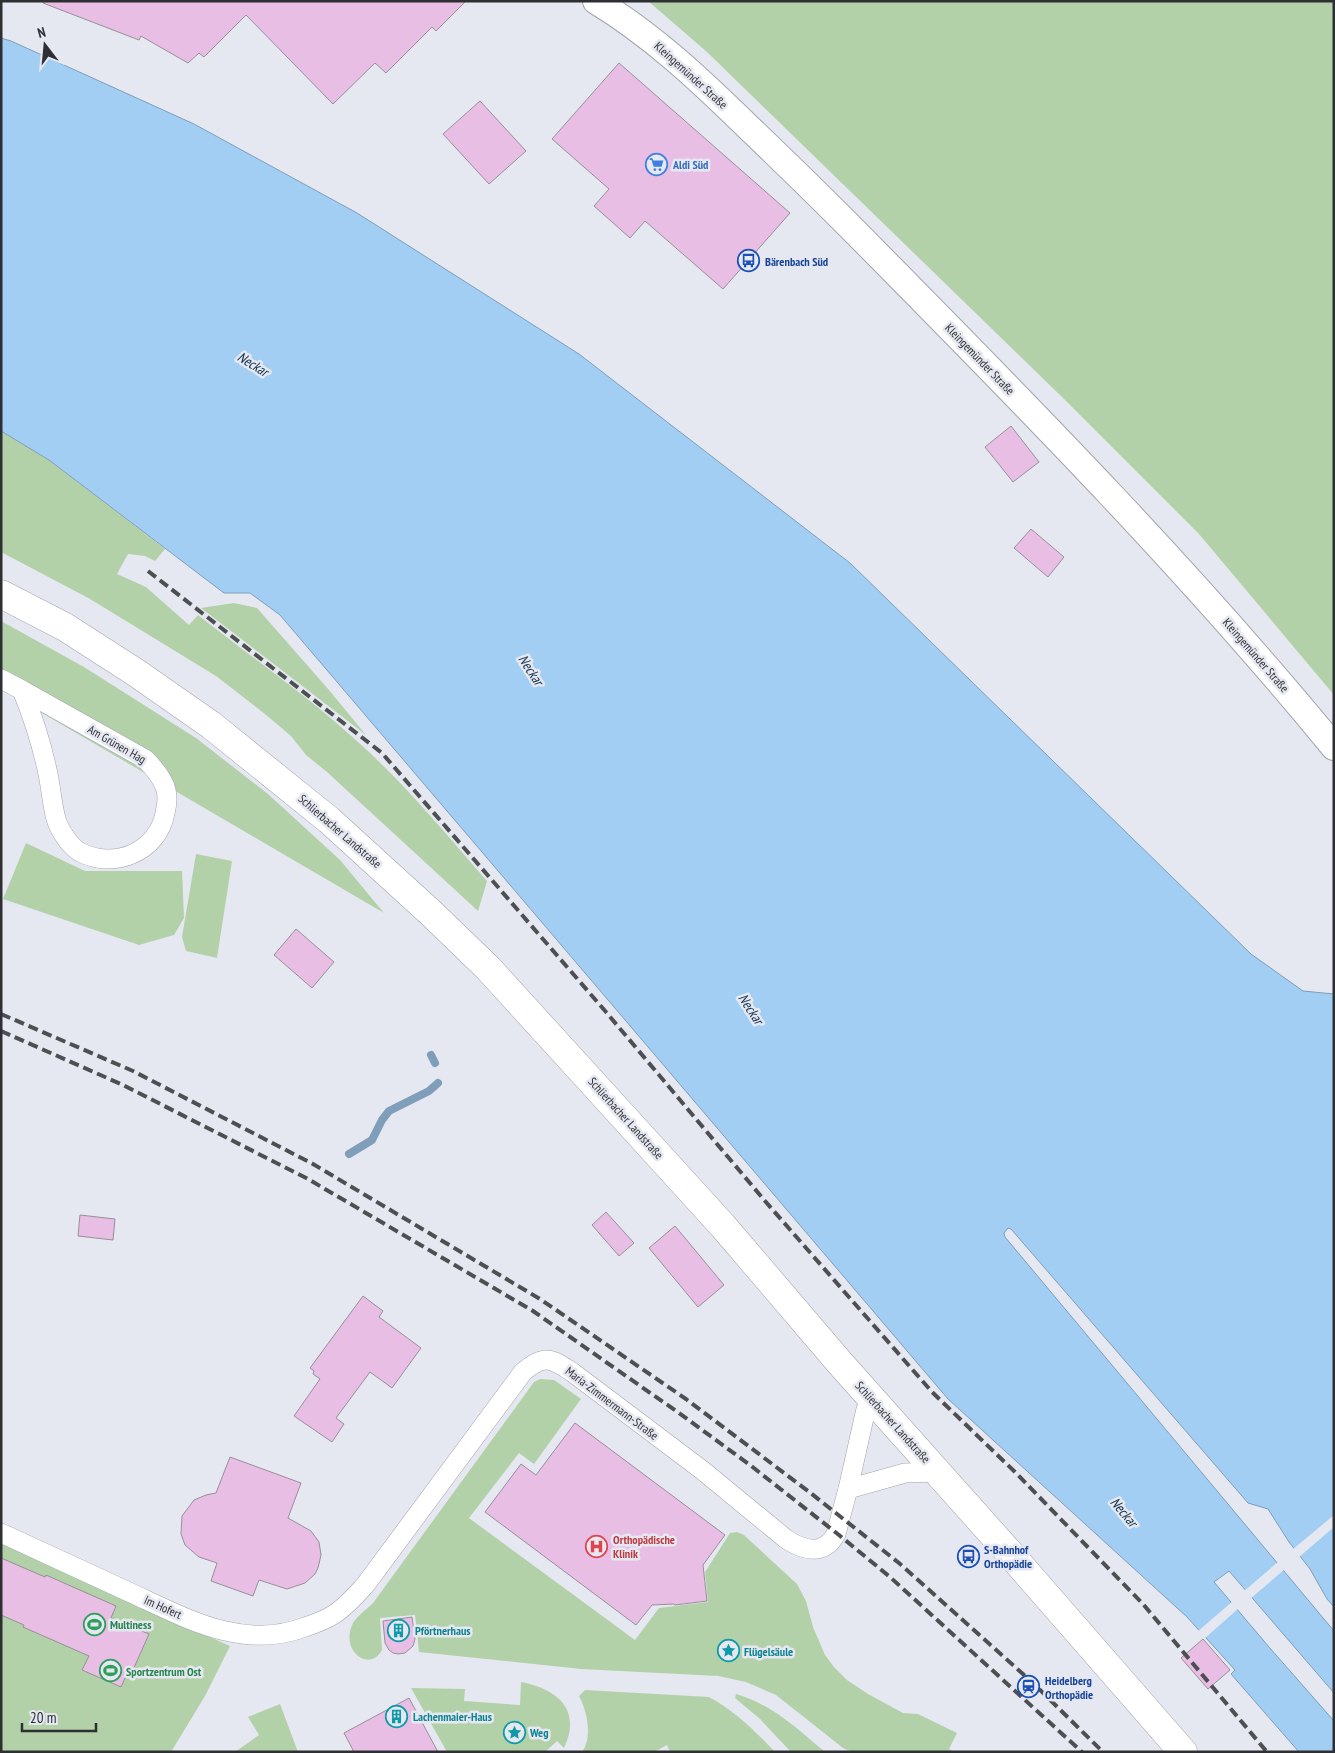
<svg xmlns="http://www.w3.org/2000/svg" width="1335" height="1753" viewBox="0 0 1335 1753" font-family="'PT Sans Narrow',sans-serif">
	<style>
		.green { fill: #b3d1a9 }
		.water { fill: #a2cef3; stroke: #7f9eb9 }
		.pier { fill: #e6e8f1 }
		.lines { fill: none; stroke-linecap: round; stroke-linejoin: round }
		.stream { stroke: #7f9eb9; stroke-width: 8 }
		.building { fill: #e8bee4; stroke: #979097 }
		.street-casing { stroke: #a2a4ad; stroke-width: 20 }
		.secondary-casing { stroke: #a2a4ad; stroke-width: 28 }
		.primary-casing { stroke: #a2a4ad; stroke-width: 29 }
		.street { stroke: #fff; stroke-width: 19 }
		.secondary { stroke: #fff; stroke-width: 26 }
		.primary { stroke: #fff; stroke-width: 28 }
		.rail { stroke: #4e4f53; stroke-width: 4; stroke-dasharray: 10 5; stroke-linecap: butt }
		.labels { text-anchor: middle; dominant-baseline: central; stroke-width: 5; stroke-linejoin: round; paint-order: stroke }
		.street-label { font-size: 12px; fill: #2e2f32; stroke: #e6e8f1 }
		.shop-label { font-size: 12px; font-weight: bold; fill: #366cbe; stroke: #e6e8f1; text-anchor: start }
		.transit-label { font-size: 12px; font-weight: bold; fill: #164399; stroke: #e6e8f1; text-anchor: start }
		.health-label { font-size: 12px; font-weight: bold; fill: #be3a42; stroke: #e6e8f1; text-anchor: start }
		.leisure-label { font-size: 12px; font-weight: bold; fill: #27864d; stroke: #e6e8f1; text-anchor: start }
		.culture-label { font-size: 12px; font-weight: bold; fill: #0d838f; stroke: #e6e8f1; text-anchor: start }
		.water-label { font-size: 14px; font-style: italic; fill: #0f324a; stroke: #e6e8f1 }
	</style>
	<rect width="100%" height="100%" fill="#e6e8f1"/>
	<g class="green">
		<polygon points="648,1 1334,1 1334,695 1199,534 1064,399 707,52"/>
		<path d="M 1,431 L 49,460 L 165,549 L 155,561 L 145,556 L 128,554 L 117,574 L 146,587 L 189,625 L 198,615 C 251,657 308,696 358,742 C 405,784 445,833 487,881 L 478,911 L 327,772 L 306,755 L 291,736 L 265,714 L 216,676 L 90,599 L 1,552 Z"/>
		<polygon points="234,603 257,608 329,690 366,735 201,608"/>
		<polygon points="1,621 84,667 196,738 268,794 340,860 384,913 1,689"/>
		<polygon points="26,843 85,871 182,871 184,918 174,935 139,945 3,899"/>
		<polygon points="196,854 232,861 217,958 186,951 182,937"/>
		<path d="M 540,1379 L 554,1380 L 581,1399 L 534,1464 L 519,1453 L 469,1518 L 635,1640 L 659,1608 L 708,1602 L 705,1572 L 730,1533 L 737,1532 L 744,1535 L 797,1584 L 806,1601 L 813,1627 L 825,1655 L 834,1667 L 847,1680 L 868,1694 L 903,1713 L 918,1714 L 957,1733 L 949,1749 L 954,1752 L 852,1752 L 843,1748 L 776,1695 L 746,1682 L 718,1676 L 581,1669 L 419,1652 L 415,1615 L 380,1618 L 382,1650 C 370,1673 339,1651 353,1623 C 357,1616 367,1609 373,1603 L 534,1382 Z"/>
		<polygon points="1,1543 230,1646 205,1696 171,1752 1,1752"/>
		<path d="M 521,1682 C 558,1689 582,1710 564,1748 L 557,1741 L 545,1752 L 447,1752 L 411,1688 L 465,1689 L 464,1701 L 520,1705 Z"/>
		<path d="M 585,1690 L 709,1697 C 735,1711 755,1731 775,1752 L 670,1752 L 667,1745 L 654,1752 L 582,1752 C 593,1737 587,1711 579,1696 Z"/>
		<path d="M 736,1694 C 773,1705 796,1728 825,1752 L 791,1752 L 760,1719 L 735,1698 Z"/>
		<polygon points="280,1704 298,1752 235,1752 259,1735 248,1717"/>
	</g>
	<polygon class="water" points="1,38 11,41 194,124 357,213 579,354 850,563 1251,954 1303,991 1334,994 1334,1607 1327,1599 1310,1569 1289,1542 1268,1509 1248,1503 1011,1229 1008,1228 1004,1233 1005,1237 1334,1631 1334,1693 1229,1571 1214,1582 1269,1647 1334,1721 1334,1752 1299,1752 1231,1674 1235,1670 1187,1617 948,1399 280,615 250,593 224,593 49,460 1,431"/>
	<g class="pier">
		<polygon points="1334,1515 1334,1527 1298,1558 1292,1550"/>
		<polygon points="1278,1562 1285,1569 1250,1599 1243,1592"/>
		<polygon points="1233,1601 1239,1608 1204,1639 1197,1632"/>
	</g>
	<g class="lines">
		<g class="stream">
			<polyline points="431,1055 435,1063"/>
			<polyline points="349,1154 372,1140 382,1120 389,1111 429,1091 438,1083"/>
		</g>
	</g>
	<g class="building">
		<polygon points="43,1 466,1 436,31 432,27 386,73 375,63 333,104 246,15 204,57 199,53 188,63 141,36 139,40 43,3"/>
		<polygon points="619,63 790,213 723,289 645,221 630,238 594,206 609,189 552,139"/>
		<polygon points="480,101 526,151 489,184 443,134"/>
		<polygon points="1011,426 1039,462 1013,482 985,447"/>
		<polygon points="1031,529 1064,557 1048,577 1014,548"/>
		<polygon points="296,929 334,962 312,988 274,955"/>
		<polygon points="606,1212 634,1243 619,1256 592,1225"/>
		<polygon points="80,1215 115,1219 113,1240 78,1236"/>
		<polygon points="675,1226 724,1285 698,1307 649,1248"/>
		<polygon points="363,1296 383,1311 379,1317 421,1348 392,1388 370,1372 336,1418 344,1424 332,1442 294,1416 320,1379 313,1374 314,1371 310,1368"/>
		<polygon points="575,1423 725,1535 703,1565 707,1601 675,1605 674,1604 652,1605 636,1625 485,1512 521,1464 536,1475"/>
		<polygon points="230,1457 301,1483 288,1518 311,1531 319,1542 321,1555 318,1568 315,1574 305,1583 287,1589 259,1580 253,1596 211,1581 217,1563 199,1557 185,1545 181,1534 182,1516 194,1500 206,1495 216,1493"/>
		<polygon points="1,1558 45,1577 46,1575 116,1606 111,1618 149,1634 133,1670 129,1669 121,1687 82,1670 89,1656 23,1627 24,1625 1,1615"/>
		<polygon points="412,1617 415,1639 413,1646 405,1653 398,1654 393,1653 389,1650 385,1643 383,1621"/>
		<polygon points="1203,1639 1230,1670 1208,1689 1181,1658"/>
		<polygon points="409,1698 438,1752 354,1752 344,1733"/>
	</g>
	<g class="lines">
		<defs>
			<g id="street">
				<path d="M 1,679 L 22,690 L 145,759 C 154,768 163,778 166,790 C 168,798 167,805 165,813 C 158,852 114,870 80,852 C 70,847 59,829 56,819 C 52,804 51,788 48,774 C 42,745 33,717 22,690"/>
				<polyline points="848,1489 905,1473 937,1472"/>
				<path d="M 1,1533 C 44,1553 86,1572 129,1592 C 186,1618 242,1651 305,1627 C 314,1624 325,1620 333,1615 C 346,1607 356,1595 366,1584 L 523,1372 C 544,1354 551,1358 572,1372 L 702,1470 L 786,1539 C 804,1551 824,1556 836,1534 L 848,1489 L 866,1409 L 873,1400"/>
			</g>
			<path id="secondary" d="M 596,1 C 652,35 700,80 746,125 C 791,168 835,211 878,255 C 1035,414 1192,574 1334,747"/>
			<polyline id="primary" points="1,594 65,627 135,672 211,725 329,820 431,913 488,968 723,1226 840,1363 1005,1548 1183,1752"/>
		</defs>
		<use href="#street" class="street-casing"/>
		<use href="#secondary" class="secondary-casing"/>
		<use href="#primary" class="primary-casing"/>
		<use href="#street" class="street"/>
		<use href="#secondary" class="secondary"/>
		<use href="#primary" class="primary"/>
		<g class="rail">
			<polyline points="148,571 382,753 606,1012 765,1201 932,1392 1015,1472 1143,1604 1267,1752"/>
			<polyline points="1,1014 133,1071 313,1164 540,1299 686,1399 808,1491 851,1525 899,1563 1033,1683 1103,1752"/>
			<polyline points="1,1031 123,1085 308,1179 533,1311 679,1413 750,1465 839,1535 890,1577 1082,1752"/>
		</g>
	</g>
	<defs>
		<symbol id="supermarket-ring" viewBox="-11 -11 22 22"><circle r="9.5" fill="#e6e8f1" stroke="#3f7fe0" stroke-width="1.5"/><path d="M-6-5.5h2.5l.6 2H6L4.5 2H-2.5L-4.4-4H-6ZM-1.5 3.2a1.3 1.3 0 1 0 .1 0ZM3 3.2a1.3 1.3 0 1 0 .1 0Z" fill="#3f7fe0"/></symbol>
		<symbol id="bus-ring" viewBox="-11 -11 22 22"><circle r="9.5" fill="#e6e8f1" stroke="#1a4fb4" stroke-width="1.5"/><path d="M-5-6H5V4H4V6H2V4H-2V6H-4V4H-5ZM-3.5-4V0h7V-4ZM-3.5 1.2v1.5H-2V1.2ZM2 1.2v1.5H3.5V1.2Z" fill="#1a4fb4"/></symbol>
		<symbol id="hospital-ring" viewBox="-11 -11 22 22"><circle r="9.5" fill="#e6e8f1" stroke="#e0444e" stroke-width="1.5"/><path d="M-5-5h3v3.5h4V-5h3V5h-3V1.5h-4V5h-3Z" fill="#e0444e"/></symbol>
		<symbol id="stadium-ring" viewBox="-11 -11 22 22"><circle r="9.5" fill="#e6e8f1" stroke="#2e9e5b" stroke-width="1.5"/><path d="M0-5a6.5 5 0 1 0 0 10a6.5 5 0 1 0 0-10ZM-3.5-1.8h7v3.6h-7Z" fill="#2e9e5b"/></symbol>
		<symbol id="building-ring" viewBox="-11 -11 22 22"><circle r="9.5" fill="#e6e8f1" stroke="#0f9aa8" stroke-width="1.5"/><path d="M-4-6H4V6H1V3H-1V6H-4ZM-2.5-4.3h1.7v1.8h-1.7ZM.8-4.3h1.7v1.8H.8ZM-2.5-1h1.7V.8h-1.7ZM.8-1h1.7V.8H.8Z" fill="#0f9aa8"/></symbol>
		<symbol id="sight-ring" viewBox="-11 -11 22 22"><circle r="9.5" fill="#e6e8f1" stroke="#0f9aa8" stroke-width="1.5"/><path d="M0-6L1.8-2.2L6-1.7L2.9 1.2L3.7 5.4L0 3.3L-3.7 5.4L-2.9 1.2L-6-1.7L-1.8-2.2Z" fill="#0f9aa8"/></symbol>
		<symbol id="station-ring" viewBox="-11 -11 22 22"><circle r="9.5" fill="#e6e8f1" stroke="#1a4fb4" stroke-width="1.5"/><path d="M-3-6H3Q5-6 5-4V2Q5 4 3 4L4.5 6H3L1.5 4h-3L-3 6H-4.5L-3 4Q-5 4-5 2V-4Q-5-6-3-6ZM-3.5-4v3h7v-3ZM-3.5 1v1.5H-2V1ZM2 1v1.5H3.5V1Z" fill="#1a4fb4"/></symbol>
	</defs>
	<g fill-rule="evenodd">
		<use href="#supermarket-ring" x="644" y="152" width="25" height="25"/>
		<use href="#bus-ring" x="736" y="248" width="25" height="25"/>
		<use href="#hospital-ring" x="584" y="1534" width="25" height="25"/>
		<use href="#bus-ring" x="956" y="1544" width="25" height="25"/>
		<use href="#stadium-ring" x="82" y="1612" width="25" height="25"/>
		<use href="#building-ring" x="386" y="1618" width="25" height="25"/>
		<use href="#sight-ring" x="716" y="1638" width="25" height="25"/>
		<use href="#stadium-ring" x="98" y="1658" width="25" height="25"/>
		<use href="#station-ring" x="1016" y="1674" width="25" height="25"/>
		<use href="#building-ring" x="384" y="1704" width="25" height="25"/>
		<use href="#sight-ring" x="502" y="1720" width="25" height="25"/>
	</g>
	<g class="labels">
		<g class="street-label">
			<text transform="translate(691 75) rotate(42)">Kleingemünder Straße</text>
			<text transform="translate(980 359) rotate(46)">Kleingemünder Straße</text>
			<text transform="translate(1256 655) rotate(49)">Kleingemünder Straße</text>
			<text transform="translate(117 744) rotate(30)">Am Grünen Hag</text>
			<text transform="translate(340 831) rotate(41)">Schlierbacher Landstraße</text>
			<text transform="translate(626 1118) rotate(48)">Schlierbacher Landstraße</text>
			<text transform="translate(612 1403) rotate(37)">Maria-Zimmermann-Straße</text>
			<text transform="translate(893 1422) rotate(48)">Schlierbacher Landstraße</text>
			<text transform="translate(163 1607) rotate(24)">Im Hofert</text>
		</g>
		<g class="shop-label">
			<text x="673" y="164">Aldi Süd</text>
		</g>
		<g class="transit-label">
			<text x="765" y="261">Bärenbach Süd</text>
			<text x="984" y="1549">S-Bahnhof<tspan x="984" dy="14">Orthopädie</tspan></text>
			<text x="1045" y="1680">Heidelberg<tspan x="1045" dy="14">Orthopädie</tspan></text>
		</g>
		<g class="health-label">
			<text x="613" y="1539">Orthopädische<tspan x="613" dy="14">Klinik</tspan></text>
		</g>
		<g class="leisure-label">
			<text x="110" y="1624">Multiness</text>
			<text x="126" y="1671">Sportzentrum Ost</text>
		</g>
		<g class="culture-label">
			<text x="415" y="1630">Pförtnerhaus</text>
			<text x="744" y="1651">Flügelsäule</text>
			<text x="413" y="1716">Lachenmaier-Haus</text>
			<text x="530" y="1732">Weg</text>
		</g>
		<g class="water-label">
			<text transform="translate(253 364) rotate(32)">Neckar</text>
			<text transform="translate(531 670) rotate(57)">Neckar</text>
			<text transform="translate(751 1009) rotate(57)">Neckar</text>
			<text transform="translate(1124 1512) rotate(50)">Neckar</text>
		</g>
	</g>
	<rect width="1335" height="1753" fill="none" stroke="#2e2f32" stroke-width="5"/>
	<g transform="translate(45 45) rotate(344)" stroke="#e6e8f1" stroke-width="4" paint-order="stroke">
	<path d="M0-4L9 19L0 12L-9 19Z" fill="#2e2f32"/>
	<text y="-8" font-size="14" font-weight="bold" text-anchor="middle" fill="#2e2f32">N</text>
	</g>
	<path d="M22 1723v8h74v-8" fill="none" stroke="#2e2f32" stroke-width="2.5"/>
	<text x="30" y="1723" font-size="15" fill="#2e2f32" stroke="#e6e8f1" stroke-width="4" paint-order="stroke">20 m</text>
</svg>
